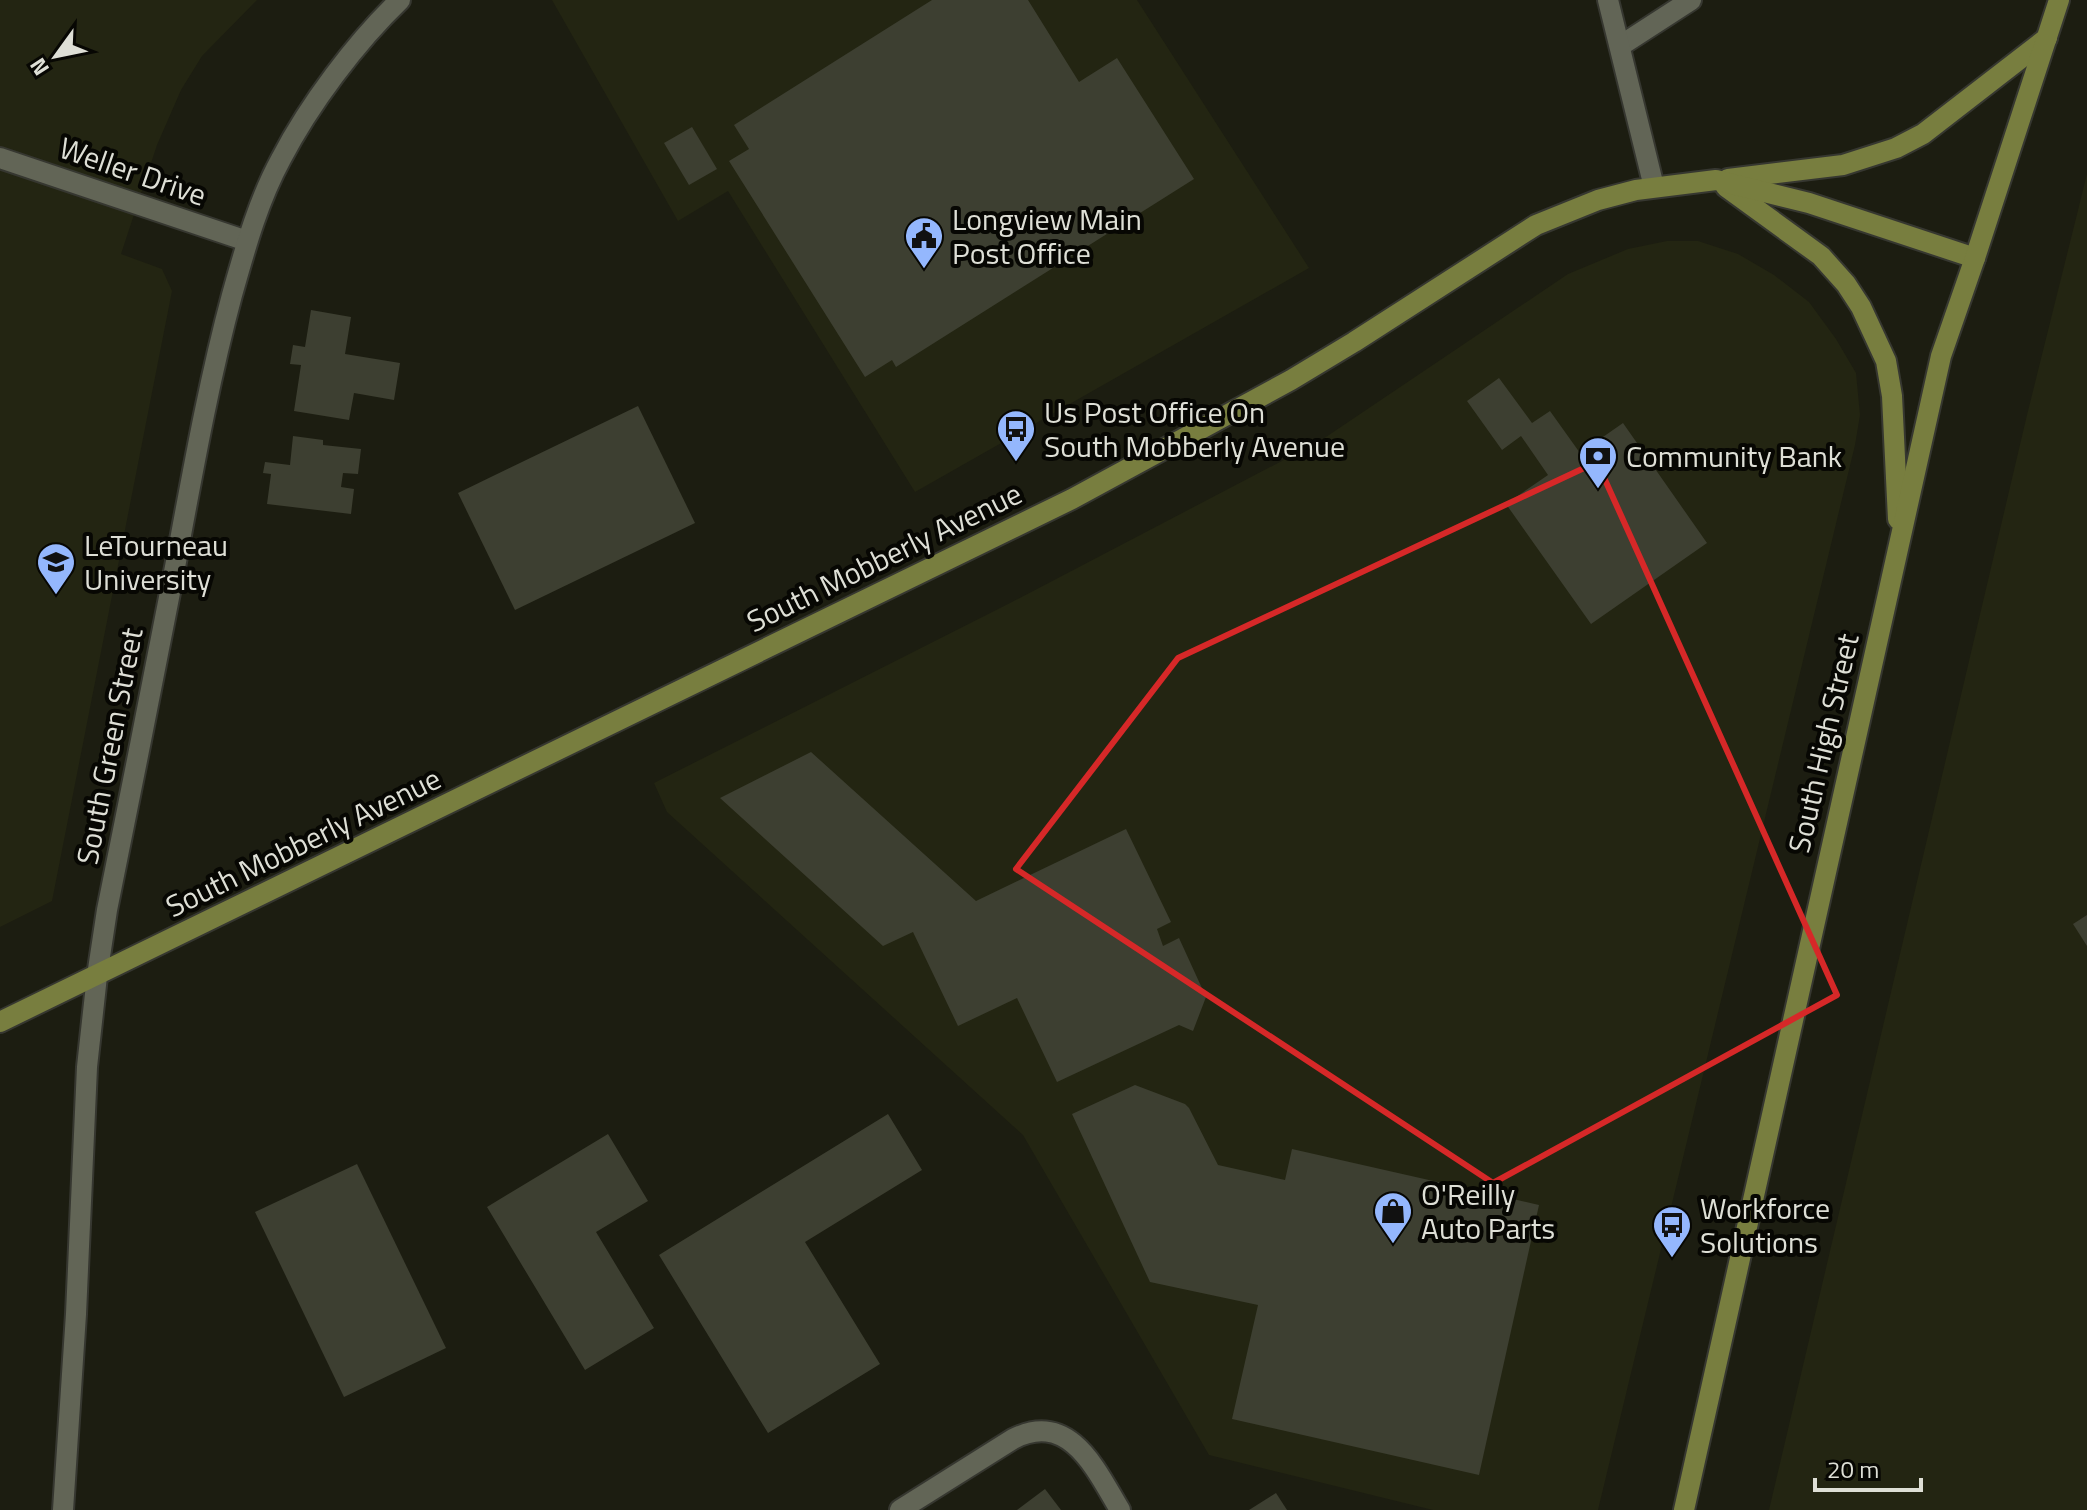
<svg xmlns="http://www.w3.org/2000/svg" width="2087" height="1510" viewBox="0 0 2087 1510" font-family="'Titillium Web',sans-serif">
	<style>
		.built { fill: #232512 }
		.building { fill: #3d3f31 }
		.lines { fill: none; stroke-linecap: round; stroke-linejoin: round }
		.service-casing { stroke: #363730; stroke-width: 24 }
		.minor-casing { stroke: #363730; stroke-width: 24 }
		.tertiary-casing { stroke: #363730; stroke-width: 24 }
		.secondary-casing { stroke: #363730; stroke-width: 24 }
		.service { stroke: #626556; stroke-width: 20 }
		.minor { stroke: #626556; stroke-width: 20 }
		.tertiary { stroke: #626556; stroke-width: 20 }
		.secondary { stroke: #787e3f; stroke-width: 20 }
		.marked { fill: none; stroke: #d62828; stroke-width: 6; stroke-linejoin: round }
		.labels { text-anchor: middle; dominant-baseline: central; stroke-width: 8; stroke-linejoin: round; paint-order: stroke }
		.street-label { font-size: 30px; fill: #dedfd6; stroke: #070703 }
		.poi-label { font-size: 30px; fill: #dedfd6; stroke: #070703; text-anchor: start }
	</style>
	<rect width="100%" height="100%" fill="#1c1d11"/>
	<g class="built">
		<polygon points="0,0 257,0 202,56 181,90 157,145 121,254 162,269 172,291 52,901 0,927"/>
		<polygon points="552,0 1137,0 1309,268 915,492 728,191 678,221"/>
		<polygon points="2087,174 2087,1510 1769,1510 2027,415"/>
		<polygon points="1667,241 1698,241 1738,254 1774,275 1809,302 1836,339 1856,373 1860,415 1855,445 1598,1510 1433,1510 1209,1455 1023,1135 667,812 654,783 1012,602 1320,441 1568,274 1628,249"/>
	</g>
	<g class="building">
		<polygon points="932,0 1028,0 1079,82 1117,58 1194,179 896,367 892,360 865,377 729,161 749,149 734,125"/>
		<polygon points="692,127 717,169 689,185 664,143"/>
		<polygon points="311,310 351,317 345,354 400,363 394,400 354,393 349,420 294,411 301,365 290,364 293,345 305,347"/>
		<polygon points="1499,378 1532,423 1550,411 1580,453 1623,423 1707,543 1591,624 1506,504 1548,475 1521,436 1502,450 1467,401"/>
		<polygon points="638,406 695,523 515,610 458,493"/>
		<polygon points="293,436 323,440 323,445 361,449 358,474 343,473 341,487 354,489 351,514 267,504 271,474 263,473 265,462 290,465"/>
		<polygon points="811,752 976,901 1126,829 1171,922 1157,929 1163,946 1179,938 1206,997 1193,1031 1179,1025 1057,1082 1017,998 958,1026 913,932 883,946 720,798"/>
		<polygon points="2087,915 2087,946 2073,924"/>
		<polygon points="1135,1085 1185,1104 1189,1108 1218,1165 1285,1180 1292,1149 1539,1205 1479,1475 1232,1419 1258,1305 1150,1282 1072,1114"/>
		<polygon points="888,1114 922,1170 805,1242 880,1364 768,1433 659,1255"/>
		<polygon points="608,1134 648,1201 596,1232 654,1328 585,1370 487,1207"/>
		<polygon points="357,1164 446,1348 344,1397 255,1212"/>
		<polygon points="1045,1489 1061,1510 1017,1510"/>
		<polygon points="1276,1493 1287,1510 1249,1510"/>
	</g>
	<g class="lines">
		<defs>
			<polyline id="service" points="1620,46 1691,0"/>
			<g id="minor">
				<polyline points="1608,0 1654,187"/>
				<polyline points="0,158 247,241"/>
				<path d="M 97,976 L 107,910 C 130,796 153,681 175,567 C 192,476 208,384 232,295 C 245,249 258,201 281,159 C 309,105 356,42 400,0"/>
				<path d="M 900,1510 L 1013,1439 C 1070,1410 1096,1470 1120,1510"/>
			</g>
			<polyline id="tertiary" points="63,1510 76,1314 87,1067 97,976"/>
			<g id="secondary">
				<polyline points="1728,179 1843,165 1896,148 1923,134 2047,38"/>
				<polyline points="1726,187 1821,256 1846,284 1861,307 1886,361 1892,396 1898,519"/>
				<polyline points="0,1022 1072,499 1291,380 1354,342 1536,225 1598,200 1636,190 1716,180 1809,203 1975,258"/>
				<polyline points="1684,1510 1941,356 1975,258 2059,0"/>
			</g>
		</defs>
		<use href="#service" class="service-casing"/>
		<use href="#minor" class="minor-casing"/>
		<use href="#tertiary" class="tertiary-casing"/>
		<use href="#secondary" class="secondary-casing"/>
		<use href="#service" class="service"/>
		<use href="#minor" class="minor"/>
		<use href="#tertiary" class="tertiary"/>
		<use href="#secondary" class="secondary"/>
	</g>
	<path class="marked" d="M 1597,462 L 1837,995 L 1493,1183 L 1016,869 L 1178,658 Z"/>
	<defs>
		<symbol id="civic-pin" viewBox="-11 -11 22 30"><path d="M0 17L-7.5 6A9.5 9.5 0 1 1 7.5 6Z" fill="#94b7fd" stroke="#070703"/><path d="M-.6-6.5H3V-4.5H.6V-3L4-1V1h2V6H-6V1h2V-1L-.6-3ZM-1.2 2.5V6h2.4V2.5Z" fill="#111"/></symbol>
		<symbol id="bus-pin" viewBox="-11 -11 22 30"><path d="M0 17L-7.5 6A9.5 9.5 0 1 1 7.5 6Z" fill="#94b7fd" stroke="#070703"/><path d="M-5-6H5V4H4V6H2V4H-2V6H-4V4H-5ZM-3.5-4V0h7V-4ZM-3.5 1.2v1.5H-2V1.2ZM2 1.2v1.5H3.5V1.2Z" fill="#111"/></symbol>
		<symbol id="bank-pin" viewBox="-11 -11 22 30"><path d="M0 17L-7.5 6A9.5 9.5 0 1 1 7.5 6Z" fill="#94b7fd" stroke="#070703"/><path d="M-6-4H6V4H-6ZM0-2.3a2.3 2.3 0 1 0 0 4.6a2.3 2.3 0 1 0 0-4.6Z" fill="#111"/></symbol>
		<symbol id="university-pin" viewBox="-11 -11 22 30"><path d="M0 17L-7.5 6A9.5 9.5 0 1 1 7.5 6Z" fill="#94b7fd" stroke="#070703"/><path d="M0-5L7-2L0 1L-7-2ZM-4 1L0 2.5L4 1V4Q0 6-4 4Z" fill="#111"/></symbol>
		<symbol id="shop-pin" viewBox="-11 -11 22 30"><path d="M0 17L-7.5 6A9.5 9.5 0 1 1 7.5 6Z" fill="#94b7fd" stroke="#070703"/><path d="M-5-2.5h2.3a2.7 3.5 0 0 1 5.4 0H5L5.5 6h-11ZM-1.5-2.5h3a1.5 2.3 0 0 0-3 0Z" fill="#111"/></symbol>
	</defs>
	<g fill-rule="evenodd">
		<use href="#civic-pin" x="902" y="214" width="44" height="60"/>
		<use href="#bus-pin" x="994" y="407" width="44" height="60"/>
		<use href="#bank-pin" x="1576" y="434" width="44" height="60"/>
		<use href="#university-pin" x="34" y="540" width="44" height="60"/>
		<use href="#shop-pin" x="1371" y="1189" width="44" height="60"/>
		<use href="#bus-pin" x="1650" y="1203" width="44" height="60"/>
	</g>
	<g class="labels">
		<g class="street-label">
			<text transform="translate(133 171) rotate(19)">Weller Drive</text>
			<text transform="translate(884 557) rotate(-26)">South Mobberly Avenue</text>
			<text transform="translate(1823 743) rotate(-77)">South High Street</text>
			<text transform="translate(109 746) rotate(-79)">South Green Street</text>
			<text transform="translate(303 842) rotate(-26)">South Mobberly Avenue</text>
		</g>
		<g class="poi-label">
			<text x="952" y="219">Longview Main<tspan x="952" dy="34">Post Office</tspan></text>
			<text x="1044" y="412">Us Post Office On<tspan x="1044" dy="34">South Mobberly Avenue</tspan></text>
			<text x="1626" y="456">Community Bank</text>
			<text x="84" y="545">LeTourneau<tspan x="84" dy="34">University</tspan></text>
			<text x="1421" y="1194">O'Reilly<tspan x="1421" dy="34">Auto Parts</tspan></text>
			<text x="1700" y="1208">Workforce<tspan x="1700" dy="34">Solutions</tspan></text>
		</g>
	</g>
	<g transform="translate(56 56) rotate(237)" stroke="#070703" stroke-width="6" paint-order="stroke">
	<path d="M0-6L14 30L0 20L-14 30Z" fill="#dedfd6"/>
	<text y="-12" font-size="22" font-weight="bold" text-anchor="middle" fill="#dedfd6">N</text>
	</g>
	<path d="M1815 1478v12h106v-12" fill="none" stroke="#dedfd6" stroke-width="4"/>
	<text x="1827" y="1478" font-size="24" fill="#dedfd6" stroke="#070703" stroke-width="6" paint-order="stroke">20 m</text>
</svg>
